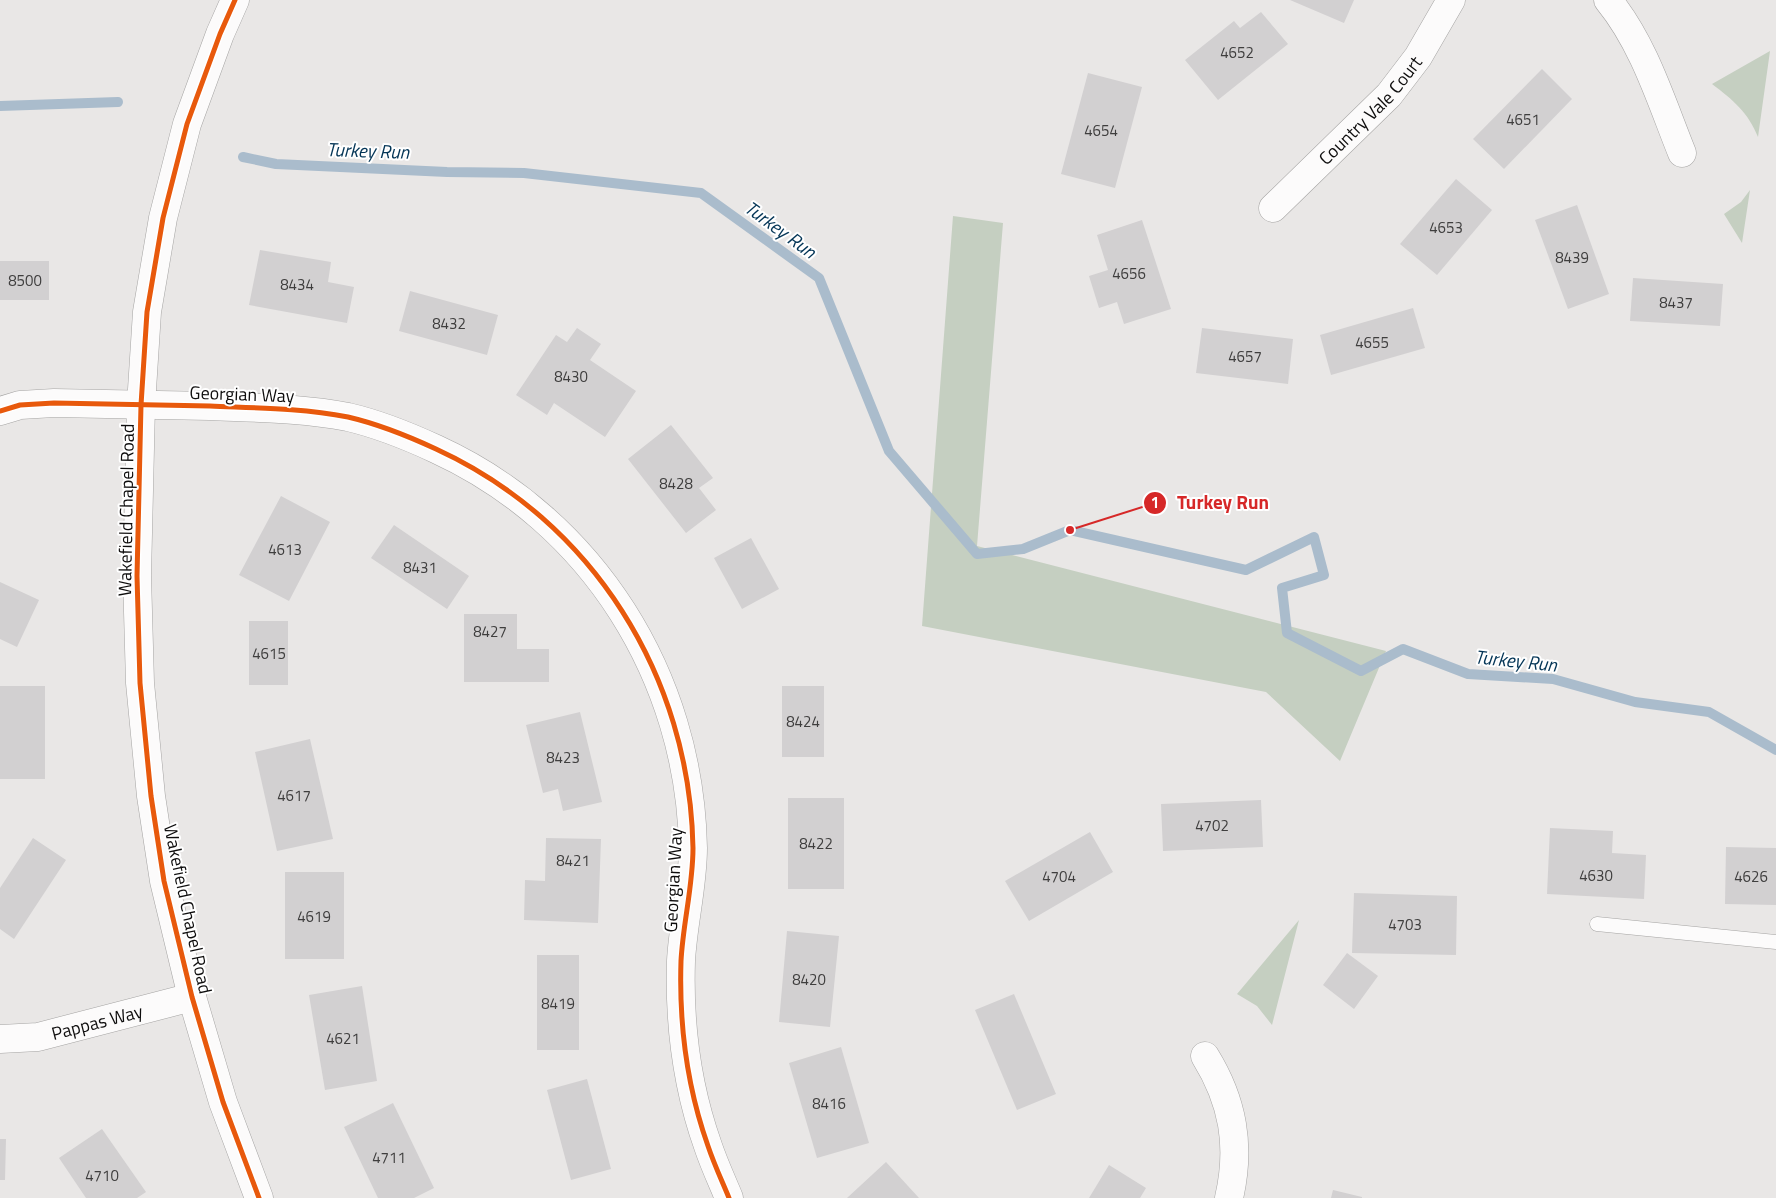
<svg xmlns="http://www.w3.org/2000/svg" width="1776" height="1198" viewBox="0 0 1776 1198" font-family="'Titillium Web',sans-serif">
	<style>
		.green { fill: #c5cfc1 }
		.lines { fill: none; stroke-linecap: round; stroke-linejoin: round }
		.stream { stroke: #aabccc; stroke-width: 10 }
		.building { fill: #d2d0d1 }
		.lane-casing { stroke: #a5a4a3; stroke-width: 15 }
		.street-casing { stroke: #a5a4a3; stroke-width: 29 }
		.secondary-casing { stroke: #a5a4a3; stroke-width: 29 }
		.lane { stroke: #fcfbfb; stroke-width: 14 }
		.street { stroke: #fcfbfb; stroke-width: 28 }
		.secondary { stroke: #fcfbfb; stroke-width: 28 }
		.cycleway-casing { stroke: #fff; stroke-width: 8 }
		.cycleway { stroke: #e8590c; stroke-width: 5 }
		.labels { text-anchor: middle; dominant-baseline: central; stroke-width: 4; stroke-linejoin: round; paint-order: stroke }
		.number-label { font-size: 15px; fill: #3f3e3e }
		.street-label { font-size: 18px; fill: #0e0d0d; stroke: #fff }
		.water-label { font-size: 19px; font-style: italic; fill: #043556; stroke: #fff }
		.leader { fill: none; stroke: #d62828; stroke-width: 2 }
		.callout-dot { fill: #d62828; stroke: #fff; stroke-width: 2 }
		.mark-label { font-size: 15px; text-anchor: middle; font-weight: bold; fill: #fff }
		.callout-label { font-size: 19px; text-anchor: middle; font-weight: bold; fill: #d62828; stroke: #fff; stroke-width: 4; stroke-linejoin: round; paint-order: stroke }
	</style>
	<rect width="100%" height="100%" fill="#e9e7e6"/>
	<g class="green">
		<path d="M 1770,51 L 1758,137 C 1748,112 1733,100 1712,84 Z"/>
		<polygon points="1750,190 1742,243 1724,214 1741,202"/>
		<polygon points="953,216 1003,223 977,546 1386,651 1340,761 1266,692 922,626"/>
		<polygon points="1299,920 1272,1025 1257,1006 1237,994"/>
	</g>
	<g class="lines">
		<g class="stream">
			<polyline points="0,106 118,102"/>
			<polyline points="243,157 276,164 447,172 524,173 701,193 819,278 889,451 977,554 1023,549 1070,530 1246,570 1314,537 1324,575 1282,588 1287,633 1361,671 1403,649 1468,674 1553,679 1635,702 1709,712 1776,750"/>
		</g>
	</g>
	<g class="building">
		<polygon points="1290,0 1354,0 1344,23"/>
		<polygon points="1261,12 1288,44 1218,100 1185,60 1234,21 1240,28"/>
		<polygon points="1542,69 1572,99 1504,169 1473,139"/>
		<polygon points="1088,73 1142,87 1115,188 1061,174"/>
		<polygon points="1456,179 1492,210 1437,275 1400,244"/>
		<polygon points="1577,205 1609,294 1568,309 1535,220"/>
		<polygon points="1142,220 1171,309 1124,324 1117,302 1099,308 1089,276 1108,270 1097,235"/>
		<polygon points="260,250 331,262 328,282 354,287 347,323 249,305"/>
		<rect x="0" y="261" width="49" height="39"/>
		<polygon points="1633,278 1723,284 1720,326 1630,321"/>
		<polygon points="410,291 498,315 487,355 399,331"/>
		<polygon points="1413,308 1425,348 1331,375 1320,335"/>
		<polygon points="577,328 601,344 590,360 636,391 605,437 554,403 547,415 516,395 556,335 567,342"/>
		<polygon points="1202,328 1293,339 1288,384 1196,373"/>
		<polygon points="671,425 713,478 699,488 716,510 686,533 628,459"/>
		<polygon points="281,496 330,522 289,601 239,575"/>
		<polygon points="394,525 469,576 447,609 371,558"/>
		<polygon points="751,538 779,589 742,609 714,558"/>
		<polygon points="0,582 39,600 17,647 0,639"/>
		<polygon points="464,614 517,614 517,649 549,649 549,682 464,682"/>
		<rect x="249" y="621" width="39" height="64"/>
		<rect x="0" y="686" width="45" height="93"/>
		<rect x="782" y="686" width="42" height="71"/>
		<polygon points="580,712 602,802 563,811 558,789 543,793 526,725"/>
		<polygon points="310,739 333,839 277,851 255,752"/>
		<rect x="788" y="798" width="56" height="91"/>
		<polygon points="1261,800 1263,847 1163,851 1161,804"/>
		<polygon points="1550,828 1613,831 1612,853 1646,855 1644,899 1547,894"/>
		<polygon points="1090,832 1113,872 1029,921 1005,881"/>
		<polygon points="33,838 66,860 14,939 0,929 0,888"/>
		<polygon points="546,838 601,839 598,923 524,920 525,880 545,881"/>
		<polygon points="1726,847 1776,848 1776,905 1725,904"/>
		<rect x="285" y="872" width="59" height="87"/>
		<polygon points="1354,893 1457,896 1456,955 1352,953"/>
		<polygon points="787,931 839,936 830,1027 779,1022"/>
		<polygon points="1347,953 1378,976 1354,1009 1323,985"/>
		<rect x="537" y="955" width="42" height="95"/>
		<polygon points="362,986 377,1081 325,1090 309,995"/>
		<polygon points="1014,994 1056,1094 1017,1110 975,1010"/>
		<polygon points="841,1047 869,1143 817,1158 789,1063"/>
		<polygon points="587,1079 611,1169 571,1180 547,1090"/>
		<polygon points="393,1103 434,1188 414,1198 378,1198 344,1127"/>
		<polygon points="102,1129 146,1192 137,1198 86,1198 59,1158"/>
		<polygon points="0,1139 6,1139 5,1180 0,1180"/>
		<polygon points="886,1162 919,1198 847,1198"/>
		<polygon points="1109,1165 1146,1188 1140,1198 1089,1198"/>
		<polygon points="1333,1190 1362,1197 1362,1198 1331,1198"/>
	</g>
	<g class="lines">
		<defs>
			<polyline id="lane" points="1597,924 1776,942"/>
			<g id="street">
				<path d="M 1608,0 C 1644,44 1661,101 1682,153"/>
				<path id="s1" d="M 1273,208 L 1389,95 L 1418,57 L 1451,0"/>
				<path d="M 0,411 L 20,405 L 54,403 C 106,404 158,405 210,406 C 257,408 302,408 348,417 C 378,424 408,436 436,449 C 593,521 690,677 693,848 C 693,886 683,923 681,961 C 679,1023 687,1087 708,1146 C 714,1164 722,1181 729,1198"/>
				<path id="s2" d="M 0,1039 L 38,1037 L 192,997"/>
				<path d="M 1205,1056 C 1233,1101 1241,1146 1229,1198"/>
			</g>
			<polyline id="secondary" points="235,0 220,34 187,124 163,218 147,312 141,405 137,576 140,683 151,796 164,881 192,997 223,1102 259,1198"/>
		</defs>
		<use href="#lane" class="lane-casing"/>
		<use href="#street" class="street-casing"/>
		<use href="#secondary" class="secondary-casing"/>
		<use href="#lane" class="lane"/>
		<use href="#street" class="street"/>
		<use href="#secondary" class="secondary"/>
		<defs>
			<g id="cycleway">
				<polyline points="235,0 220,34 187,124 163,218 147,312 141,405 137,576 140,683 151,796 164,881 192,997 223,1102 259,1198"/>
				<path d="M 0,411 L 20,405 L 54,403 C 106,404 158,405 210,406 C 257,408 302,408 348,417 C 378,424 408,436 436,449 C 593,521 690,677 693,848 C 693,886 683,923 681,961 C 679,1023 687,1087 708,1146 C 714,1164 722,1181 729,1198"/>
			</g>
		</defs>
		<use href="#cycleway" class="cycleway-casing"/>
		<use href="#cycleway" class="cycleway"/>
	</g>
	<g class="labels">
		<g class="number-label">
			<text x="1237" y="52">4652</text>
			<text x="1523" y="119">4651</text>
			<text x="1101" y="130">4654</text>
			<text x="1446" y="227">4653</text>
			<text x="1572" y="257">8439</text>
			<text x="1129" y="273">4656</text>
			<text x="25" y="280">8500</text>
			<text x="297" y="284">8434</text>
			<text x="1676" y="302">8437</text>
			<text x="449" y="323">8432</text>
			<text x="1372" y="342">4655</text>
			<text x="1245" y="356">4657</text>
			<text x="571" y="376">8430</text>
			<text x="676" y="483">8428</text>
			<text x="285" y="549">4613</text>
			<text x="420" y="567">8431</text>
			<text x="490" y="631">8427</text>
			<text x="269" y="653">4615</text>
			<text x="803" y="721">8424</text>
			<text x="563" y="757">8423</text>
			<text x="294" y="795">4617</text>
			<text x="1212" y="825">4702</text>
			<text x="816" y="843">8422</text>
			<text x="573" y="860">8421</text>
			<text x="1596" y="875">4630</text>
			<text x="1059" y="876">4704</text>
			<text x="1751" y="876">4626</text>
			<text x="314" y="916">4619</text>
			<text x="1405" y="924">4703</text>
			<text x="809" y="979">8420</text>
			<text x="558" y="1003">8419</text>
			<text x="343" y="1038">4621</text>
			<text x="829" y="1103">8416</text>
			<text x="389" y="1157">4711</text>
			<text x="102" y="1175">4710</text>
		</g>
		<g class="street-label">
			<text stroke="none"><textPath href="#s1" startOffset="138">Country Vale Court</textPath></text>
			<text transform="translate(242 394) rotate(2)">Georgian Way</text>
			<text transform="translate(126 510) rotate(-89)">Wakefield Chapel Road</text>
			<text transform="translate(673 880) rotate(-87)">Georgian Way</text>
			<text transform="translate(188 909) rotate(78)">Wakefield Chapel Road</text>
			<text stroke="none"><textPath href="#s2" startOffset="99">Pappas Way</textPath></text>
		</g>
		<g class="water-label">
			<text transform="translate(368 150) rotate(2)">Turkey Run</text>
			<text transform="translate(781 229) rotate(36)">Turkey Run</text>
			<text transform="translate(1516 660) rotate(6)">Turkey Run</text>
		</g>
	</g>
	<path class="leader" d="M1070 530L1155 503"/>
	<g class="callout-dot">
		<circle cx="1070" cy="530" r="5"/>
		<circle cx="1155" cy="503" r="12"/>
	</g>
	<g class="mark-label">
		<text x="1155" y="508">1</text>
	</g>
	<g class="callout-label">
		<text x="1223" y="509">Turkey Run</text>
	</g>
</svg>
